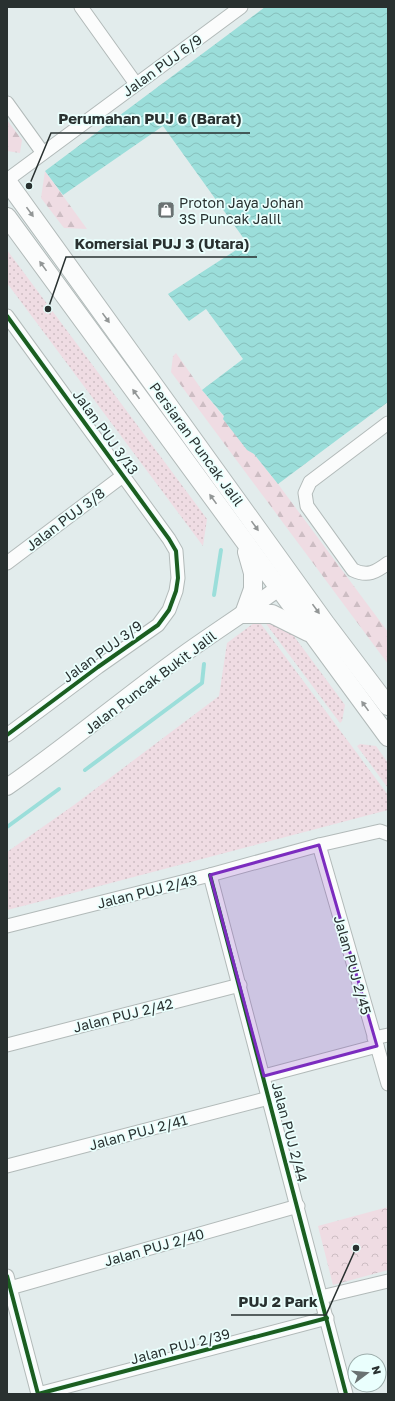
<svg xmlns="http://www.w3.org/2000/svg" width="395" height="1401" viewBox="0 0 395 1401" font-family="'Golos Text',sans-serif">
	<style>
		.grass { fill: url(#grass-dots) }
		.forest { fill: url(#forest-firs) }
		.park { fill: url(#park-crowns) }
		.water { fill: url(#water-waves) }
		.lines { fill: none; stroke-linecap: round; stroke-linejoin: round }
		.stream { stroke: #9bdeda; stroke-width: 4 }
		.minor-casing { stroke: #b2bab9; stroke-width: 15 }
		.tertiary-casing { stroke: #b2bab9; stroke-width: 18 }
		.secondary-casing { stroke: #b2bab9; stroke-width: 20 }
		.minor { stroke: #fbfcfc; stroke-width: 13 }
		.tertiary { stroke: #fbfcfc; stroke-width: 16 }
		.secondary { stroke: #fbfcfc; stroke-width: 18 }
		.cycleway-casing { stroke: #eafffd; stroke-width: 6 }
		.cycleway { stroke: #1b5e20; stroke-width: 4 }
		.oneway { fill: #929696 }
		.marked { fill: #7b2cbf; fill-opacity: 0.2; stroke: #7b2cbf; stroke-width: 3; stroke-linejoin: round }
		.labels { text-anchor: middle; dominant-baseline: central; stroke-width: 3.5; stroke-linejoin: round; paint-order: stroke }
		.street-label { font-size: 14px; fill: #293130; stroke: #eafffd }
		.poi-label { font-size: 14px; fill: #293130; stroke: #eafffd; text-anchor: start }
		.leader { fill: none; stroke: #293130; stroke-width: 1.5 }
		.callout-dot { fill: #293130; stroke: #eafffd; stroke-width: 1.5 }
		.callout-label { font-size: 15px; text-anchor: middle; font-weight: bold; fill: #293130; stroke: #eafffd; stroke-width: 3.5; stroke-linejoin: round; paint-order: stroke }
	</style>
	<defs>
		<pattern id="grass-dots" width="8" height="8" patternUnits="userSpaceOnUse"><rect width="8" height="8" fill="#efdce3"/><path d="M2 2h.1M6 6h.1" fill="none" stroke="#cdbdc3" stroke-width="1.8" stroke-linecap="round"/></pattern>
		<pattern id="forest-firs" width="22" height="20" patternUnits="userSpaceOnUse"><rect width="22" height="20" fill="#efdce3"/><path d="M5 1l3.5 6h-7zM16 11l3.5 6h-7z" fill="#cdbdc3"/></pattern>
		<pattern id="park-crowns" width="20" height="18" patternUnits="userSpaceOnUse"><rect width="20" height="18" fill="#efdce3"/><path d="M2 6a3 3 0 1 1 6 0M12 15a3 3 0 1 1 6 0" fill="none" stroke="#cdbdc3"/></pattern>
		<pattern id="water-waves" width="16" height="10" patternUnits="userSpaceOnUse"><rect width="16" height="10" fill="#9bdeda"/><path d="M0 5q4-4 8 0t8 0" fill="none" stroke="#86bfbb"/></pattern>
	</defs>
	<rect width="100%" height="100%" fill="#e2ecec"/>
	<g class="grass">
		<polygon points="7,250 207,519 203,546 7,283"/>
		<polygon points="258,620 388,795 388,810 54,898 7,910 7,852 74,805 219,696 227,643"/>
		<polygon points="264,621 285,624 345,705 342,721 340,723"/>
		<polygon points="360,744 376,746 388,763 388,788 357,746"/>
	</g>
	<g class="forest">
		<polygon points="7,120 22,140 20,153 7,151"/>
		<polygon points="45,171 87,229 64,228 41,198"/>
		<polygon points="176,353 202,390 278,484 388,632 388,664 171,372 173,356"/>
	</g>
	<polygon class="park" points="388,1207 388,1270 333,1285 318,1226"/>
	<polygon class="water" points="265,7 388,7 388,402 278,484 254,454 247,450 223,419 224,416 202,390 243,359 206,309 189,321 168,294 247,243 163,126 63,195 45,171"/>
	<g class="lines">
		<g class="stream">
			<polyline points="214,595 221,550"/>
			<polyline points="85,770 202,683 204,664"/>
			<polyline points="7,827 59,789"/>
		</g>
		<defs>
			<g id="minor">
				<polyline points="81,7 136,84"/>
				<polyline points="7,103 43,153"/>
				<polyline points="7,180 241,7"/>
				<polyline points="7,316 169,539 176,551 178,578 176,591 169,610 158,625 98,667 7,735"/>
				<path d="M 388,423 L 310,482 L 305,493 L 307,506 L 353,570 C 368,577 376,572 388,563"/>
				<polyline points="7,563 124,475"/>
				<polyline points="319,845 388,1084"/>
				<polyline points="210,875 346,1394"/>
				<polyline points="7,926 210,875 319,845 380,831 388,834"/>
				<polyline points="374,1038 388,1035"/>
				<polyline points="7,1045 240,985"/>
				<polyline points="264,1076 377,1046"/>
				<polyline points="7,1166 269,1098"/>
				<polyline points="7,1276 38,1394 327,1318"/>
				<polyline points="10,1288 298,1206"/>
				<polyline points="321,1297 388,1281"/>
			</g>
			<path id="tertiary" d="M 7,787 C 68,745 124,697 184,654 C 219,629 254,607 288,581"/>
			<g id="secondary">
				<polyline points="7,181 326,624 388,706"/>
				<polyline points="7,217 388,737"/>
				<polyline points="247,552 253,573 253,589 244,614 272,614 308,632"/>
			</g>
		</defs>
		<use href="#minor" class="minor-casing"/>
		<use href="#tertiary" class="tertiary-casing"/>
		<use href="#secondary" class="secondary-casing"/>
		<use href="#minor" class="minor"/>
		<use href="#tertiary" class="tertiary"/>
		<use href="#secondary" class="secondary"/>
		<defs>
			<g id="cycleway">
				<polyline points="7,316 169,539 176,551 178,578 176,591 169,610 158,625 98,667 7,735"/>
				<polyline points="210,875 346,1394"/>
				<polyline points="7,1276 38,1394 327,1318"/>
			</g>
		</defs>
		<use href="#cycleway" class="cycleway-casing"/>
		<use href="#cycleway" class="cycleway"/>
	</g>
	<defs><path id="oneway-solid" d="M-6-.8H1V-3.2L6.5 0L1 3.2V.8H-6Z"/></defs>
	<g class="oneway">
		<use href="#oneway-solid" transform="translate(30 212) rotate(54)"/>
		<use href="#oneway-solid" transform="translate(43 266) rotate(-126)"/>
		<use href="#oneway-solid" transform="translate(106 318) rotate(54)"/>
		<use href="#oneway-solid" transform="translate(136 394) rotate(-126)"/>
		<use href="#oneway-solid" transform="translate(213 499) rotate(-126)"/>
		<use href="#oneway-solid" transform="translate(255 526) rotate(54)"/>
		<use href="#oneway-solid" transform="translate(316 609) rotate(54)"/>
		<use href="#oneway-solid" transform="translate(365 706) rotate(-126)"/>
	</g>
	<path class="marked" d="M 319,845 L 377,1046 L 264,1076 L 210,875 Z"/>
	<defs>
		<symbol id="shop-square" viewBox="-11 -11 22 22"><rect x="-9" y="-9" width="18" height="18" rx="4" fill="#6a7272" stroke="#eafffd"/><path d="M-5-2.5h2.3a2.7 3.5 0 0 1 5.4 0H5L5.5 6h-11ZM-1.5-2.5h3a1.5 2.3 0 0 0-3 0Z" fill="#fff"/></symbol>
	</defs>
	<g fill-rule="evenodd">
		<use href="#shop-square" x="156" y="200" width="20" height="20"/>
	</g>
	<g class="labels">
		<g class="street-label">
			<text transform="translate(162 65) rotate(-36)">Jalan PUJ 6/9</text>
			<text transform="translate(106 432) rotate(54)">Jalan PUJ 3/13</text>
			<text transform="translate(197 444) rotate(54)">Persiaran Puncak Jalil</text>
			<text transform="translate(65 519) rotate(-37)">Jalan PUJ 3/8</text>
			<text transform="translate(102 651) rotate(-36)">Jalan PUJ 3/9</text>
			<text transform="translate(150 682) rotate(-37)">Jalan Puncak Bukit Jalil</text>
			<text transform="translate(147 891) rotate(-14)">Jalan PUJ 2/43</text>
			<text transform="translate(353 965) rotate(74)">Jalan PUJ 2/45</text>
			<text transform="translate(123 1015) rotate(-14)">Jalan PUJ 2/42</text>
			<text transform="translate(138 1132) rotate(-15)">Jalan PUJ 2/41</text>
			<text transform="translate(290 1132) rotate(75)">Jalan PUJ 2/44</text>
			<text transform="translate(154 1247) rotate(-16)">Jalan PUJ 2/40</text>
			<text transform="translate(180 1346) rotate(-15)">Jalan PUJ 2/39</text>
		</g>
		<g class="poi-label">
			<text x="179" y="202">Proton Jaya Johan<tspan x="179" dy="16">3S Puncak Jalil</tspan></text>
		</g>
	</g>
	<path class="leader" d="M29 186L51 133H250M48 309L66 257H257M356 1248L326 1315H231"/>
	<g class="callout-dot">
		<circle cx="29" cy="186" r="4"/>
		<circle cx="48" cy="309" r="4"/>
		<circle cx="356" cy="1248" r="4"/>
	</g>
	<g class="callout-label">
		<text x="150" y="124">Perumahan PUJ 6 (Barat)</text>
		<text x="162" y="249">Komersial PUJ 3 (Utara)</text>
		<text x="278" y="1307">PUJ 2 Park</text>
	</g>
	<rect width="395" height="1401" fill="none" stroke="#293130" stroke-width="16"/>
	<g transform="translate(367 1373) rotate(74)"><circle r="19" fill="#eafffd" stroke="#9dadab"/>
	<path d="M0-3L7 15L0 10L-7 15Z" fill="#6a7272"/>
	<text y="-6" font-size="11" font-weight="bold" text-anchor="middle" fill="#293130">N</text>
	</g>
</svg>
